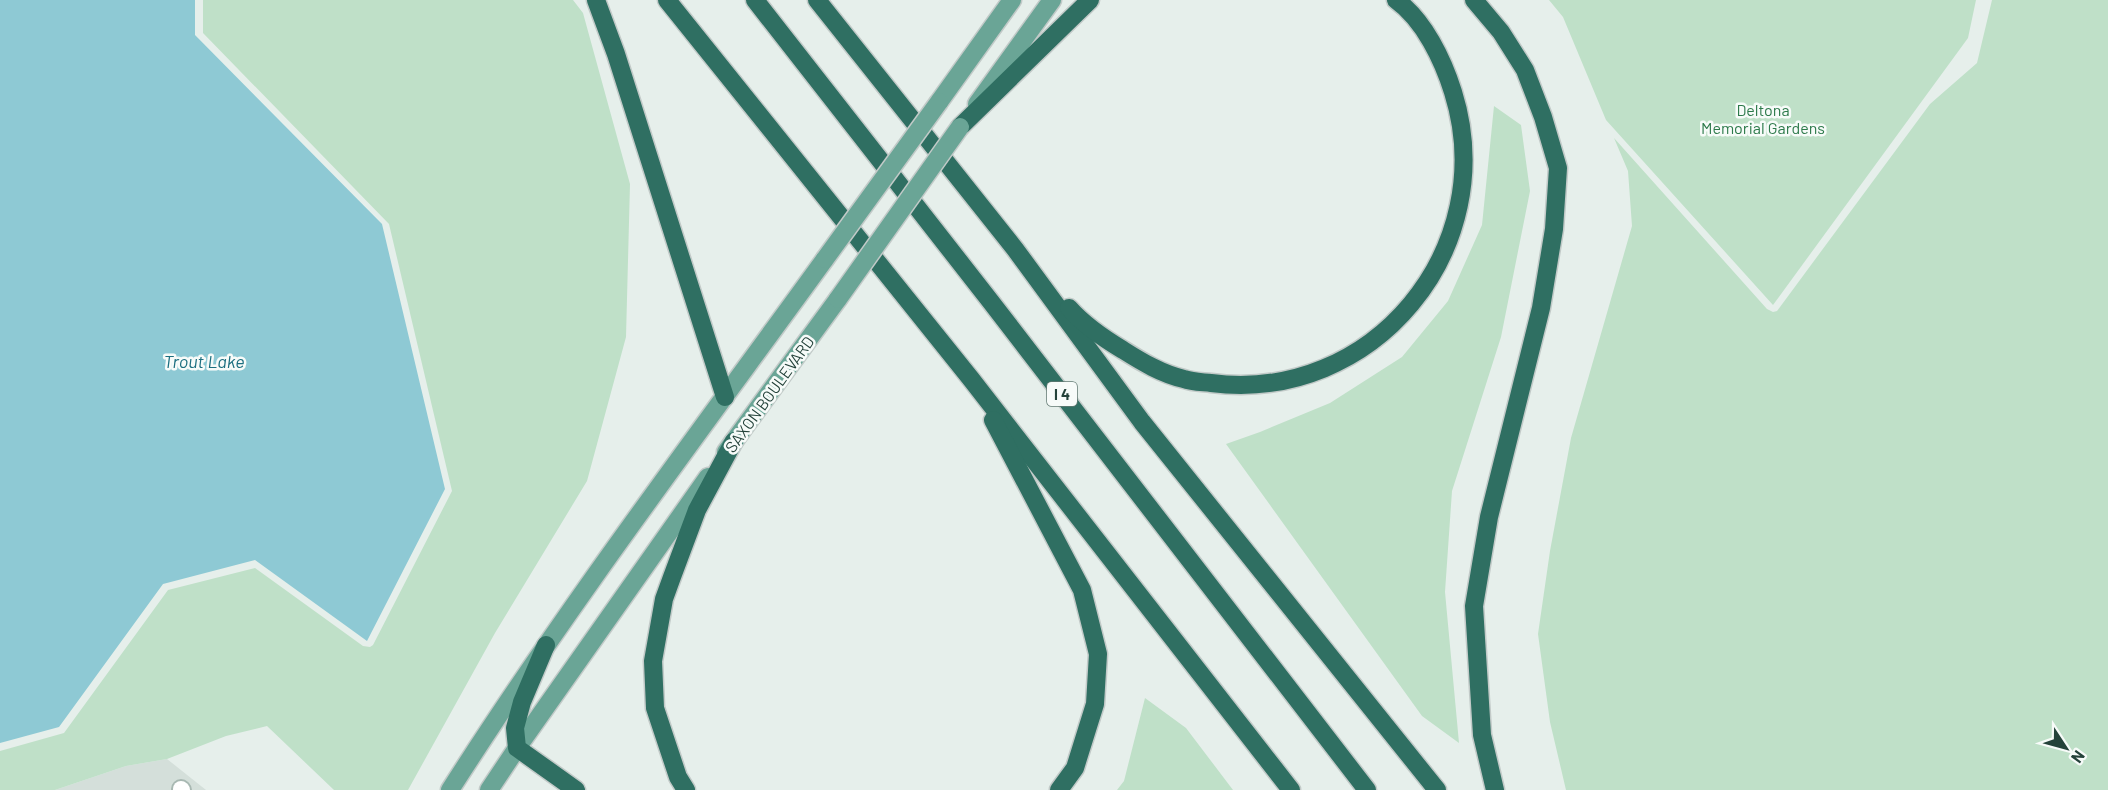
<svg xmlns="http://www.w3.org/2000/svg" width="2108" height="790" viewBox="0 0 2108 790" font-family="Barlow,sans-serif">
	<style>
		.built { fill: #d4dfda }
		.green { fill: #bfe0c8 }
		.water { fill: #8ec9d4 }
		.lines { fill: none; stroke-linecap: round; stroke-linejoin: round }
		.minor-casing { stroke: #a8b8b2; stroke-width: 20 }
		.major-casing { stroke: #c2cac8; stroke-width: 21 }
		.highway-casing { stroke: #c2cac8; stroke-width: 21 }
		.minor { stroke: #fff; stroke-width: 16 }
		.major { stroke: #6aa596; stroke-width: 18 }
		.highway { stroke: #2f6f62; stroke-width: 18 }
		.major-bridge-casing { stroke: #c2cac8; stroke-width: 21; stroke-linecap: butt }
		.major-bridge { stroke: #6aa596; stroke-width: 18 }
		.labels { text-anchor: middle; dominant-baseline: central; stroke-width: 5; stroke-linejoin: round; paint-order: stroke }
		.shield { fill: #f7fbf9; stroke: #637a73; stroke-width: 1.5 }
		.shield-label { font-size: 15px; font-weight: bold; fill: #24423a }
		.park-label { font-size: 16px; fill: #2d7a4b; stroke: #f7fbf9 }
		.street-label { font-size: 16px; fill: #24423a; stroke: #f7fbf9 }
		.water-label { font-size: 18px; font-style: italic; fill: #1c6f80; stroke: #f7fbf9 }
	</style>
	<rect width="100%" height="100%" fill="#e6efeb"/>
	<polygon class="built" points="167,759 206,790 55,790 126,766"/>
	<g class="green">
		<polygon points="203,0 573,0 583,13 630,184 626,337 587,481 495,633 408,790 334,790 267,726 226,736 167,759 126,766 55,790 0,790 0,751 64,733 168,590 255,568 363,646 370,647 373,645 452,491 389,224 203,33"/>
		<polygon points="1549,0 1976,0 1968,38 1773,305 1606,120 1563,17"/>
		<polygon points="1992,0 2108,0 2108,790 1566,790 1550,722 1538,634 1550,551 1571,438 1632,226 1628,171 1614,138 1767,309 1773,312 1777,311 1930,104 1977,63"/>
		<polygon points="1494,106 1521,125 1530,191 1501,337 1452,491 1445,592 1459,743 1422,716 1226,444 1260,432 1330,403 1402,357 1448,301 1482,225"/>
		<polygon points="1145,698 1186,728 1233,790 1117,790 1124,781"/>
	</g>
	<polygon class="water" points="0,0 195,0 195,35 382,224 445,489 367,641 255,560 163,584 59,727 0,743"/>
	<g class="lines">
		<defs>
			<polyline id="minor" points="181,789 182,790"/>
			<g id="major">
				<polyline points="939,102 1012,0"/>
				<polyline points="977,104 1052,0"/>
				<polyline points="726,452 838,299"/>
				<path d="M 450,790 C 567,607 698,434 825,259"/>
				<polyline points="489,790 517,748 708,477"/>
			</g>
			<g id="highway">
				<polyline points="596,0 616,54 725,397"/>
				<polyline points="667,0 971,379 1291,790"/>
				<polyline points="755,0 991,302 1367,790"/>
				<polyline points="817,0 1015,249 1142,422 1437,790"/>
				<polyline points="1474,0 1501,32 1525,70 1543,117 1558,168 1554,229 1541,308 1489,517 1474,606 1482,735 1495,790"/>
				<polyline points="960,127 1090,0"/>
				<path d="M 1069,308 C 1084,325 1103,338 1123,350 C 1142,362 1162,374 1184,379 C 1192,382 1202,382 1211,383 C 1373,404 1502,248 1453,92 C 1443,60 1424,20 1396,0"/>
				<polyline points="993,420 1082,590 1098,654 1095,704 1075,768 1059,790"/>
				<polyline points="546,645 522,702 515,728 517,748 576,790"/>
				<polyline points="686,790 678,777 655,708 653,661 664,599 672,577 697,510 734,441"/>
			</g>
		</defs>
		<use href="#minor" class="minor-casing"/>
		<use href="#major" class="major-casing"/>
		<use href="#highway" class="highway-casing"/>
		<use href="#minor" class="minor"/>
		<use href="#major" class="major"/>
		<use href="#highway" class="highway"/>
		<defs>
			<g id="major-bridge">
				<polyline points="825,259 939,102"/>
				<polyline points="838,299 960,127"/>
			</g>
		</defs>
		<use href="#major-bridge" class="major-bridge-casing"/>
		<use href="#major-bridge" class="major-bridge"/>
	</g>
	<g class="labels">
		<rect class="shield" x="1047" y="382" width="30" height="24" rx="4.5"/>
		<g class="shield-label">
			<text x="1062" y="394">I 4</text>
		</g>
		<g class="park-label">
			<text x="1763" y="109">Deltona<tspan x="1763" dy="18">Memorial Gardens</tspan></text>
		</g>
		<g class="street-label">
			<text transform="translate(769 394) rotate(-54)">SAXON BOULEVARD</text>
		</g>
		<g class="water-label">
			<text x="204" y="361">Trout Lake</text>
		</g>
	</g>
	<g transform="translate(2066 748) rotate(126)" stroke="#f7fbf9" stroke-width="4.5" paint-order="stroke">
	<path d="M0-4.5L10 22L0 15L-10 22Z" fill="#24423a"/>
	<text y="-9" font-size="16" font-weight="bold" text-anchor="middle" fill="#24423a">N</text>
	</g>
</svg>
